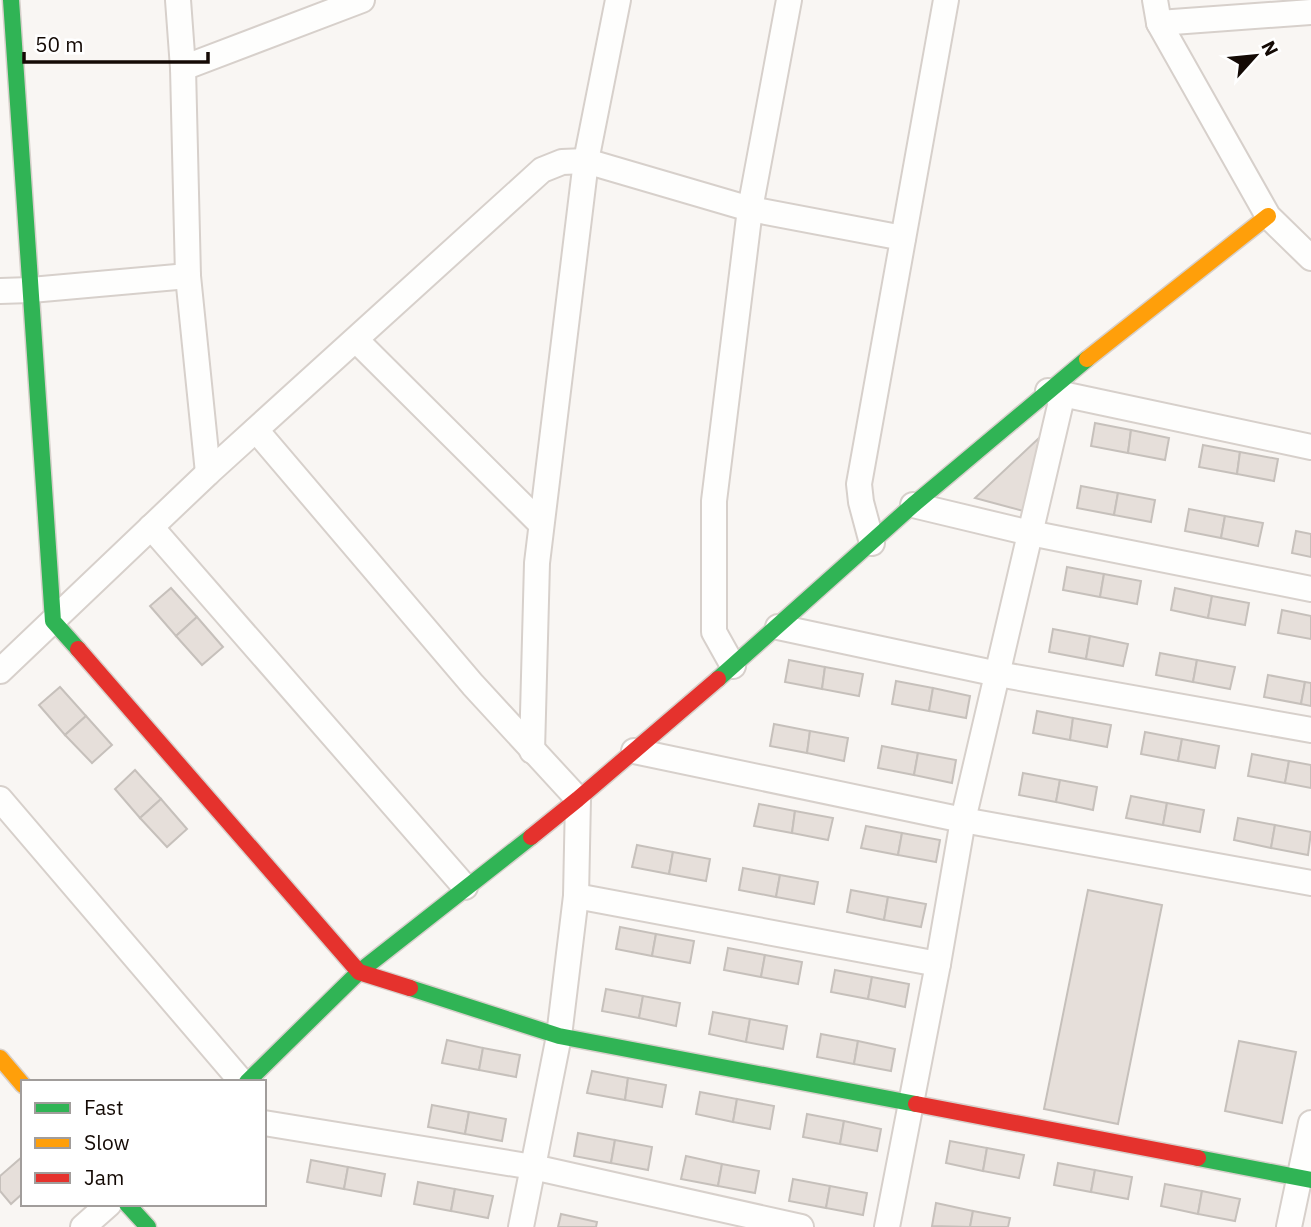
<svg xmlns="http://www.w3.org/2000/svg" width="1311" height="1227" viewBox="0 0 1311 1227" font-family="'IBM Plex Sans',sans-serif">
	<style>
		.building { fill: #e6dfda; stroke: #c6c0bb; stroke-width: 2 }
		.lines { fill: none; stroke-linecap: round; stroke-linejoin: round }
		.street-casing { stroke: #d7d0cb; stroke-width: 28 }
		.fast-casing { stroke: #d7d0cb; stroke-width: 19 }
		.slow-casing { stroke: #d7d0cb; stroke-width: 19 }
		.jam-casing { stroke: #d7d0cb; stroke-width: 19 }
		.street { stroke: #fefefd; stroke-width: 24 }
		.fast { stroke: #30b455; stroke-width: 16 }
		.slow { stroke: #ff9f0a; stroke-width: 16 }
		.jam { stroke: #e5322d; stroke-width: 16 }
	</style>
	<rect width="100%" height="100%" fill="#f9f6f3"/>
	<g class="building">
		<polygon points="1095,423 1131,430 1128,453 1091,446"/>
		<polygon points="1131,430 1169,438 1165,460 1128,453"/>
		<polygon points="1039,438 1027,512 975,498"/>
		<polygon points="1203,445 1240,452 1237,474 1199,467"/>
		<polygon points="1240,452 1278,459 1274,481 1237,474"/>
		<polygon points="1081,486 1118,493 1114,515 1077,508"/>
		<polygon points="1118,493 1155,500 1151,522 1114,515"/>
		<polygon points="1189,509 1225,516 1221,538 1185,531"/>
		<polygon points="1225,516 1263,523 1258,546 1221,538"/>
		<polygon points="1296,531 1311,534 1311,557 1292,553"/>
		<polygon points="1067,567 1104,574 1100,597 1063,590"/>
		<polygon points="1104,574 1141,581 1137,604 1100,597"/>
		<polygon points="171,588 197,617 176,636 150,606"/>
		<polygon points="1175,588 1212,596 1208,618 1171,610"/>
		<polygon points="1212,596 1249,603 1245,625 1208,618"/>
		<polygon points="1282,610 1311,616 1311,639 1278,633"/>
		<polygon points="197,617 223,647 202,665 176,636"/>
		<polygon points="1053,629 1090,636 1086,659 1049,652"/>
		<polygon points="1090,636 1128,644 1123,666 1086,659"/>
		<polygon points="1160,653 1197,660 1193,682 1156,675"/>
		<polygon points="789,660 825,667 822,689 785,682"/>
		<polygon points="1197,660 1235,667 1230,689 1193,682"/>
		<polygon points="825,667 863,674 859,696 822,689"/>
		<polygon points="1268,675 1305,682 1301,704 1264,697"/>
		<polygon points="896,681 933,688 929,711 892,704"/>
		<polygon points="1305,682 1311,683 1311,706 1301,704"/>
		<polygon points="60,687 86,716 65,735 39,705"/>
		<polygon points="933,688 970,696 966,718 929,711"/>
		<polygon points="1037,711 1073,718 1070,740 1033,733"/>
		<polygon points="86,716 112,745 92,763 65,735"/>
		<polygon points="1073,718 1111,725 1107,747 1070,740"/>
		<polygon points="774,724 810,731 807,753 770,746"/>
		<polygon points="810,731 848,738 844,761 807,753"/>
		<polygon points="1145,732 1182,739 1178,761 1141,754"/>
		<polygon points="1182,739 1219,746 1215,768 1178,761"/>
		<polygon points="882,746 918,753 914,775 878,768"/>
		<polygon points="918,753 956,760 952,783 914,775"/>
		<polygon points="1252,754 1289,761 1285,783 1248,776"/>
		<polygon points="1289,761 1311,765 1311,788 1285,783"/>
		<polygon points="135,770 161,799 140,818 115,789"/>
		<polygon points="1023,773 1060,780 1056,802 1019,795"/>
		<polygon points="1060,780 1097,787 1093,810 1056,802"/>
		<polygon points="1131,796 1167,803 1163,825 1126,818"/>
		<polygon points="161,799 187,829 167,847 140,818"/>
		<polygon points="1167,803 1204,810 1200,832 1163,825"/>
		<polygon points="759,804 795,811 792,833 754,826"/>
		<polygon points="795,811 833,818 828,840 792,833"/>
		<polygon points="1238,818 1275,825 1271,848 1234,840"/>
		<polygon points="1275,825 1311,832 1308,855 1271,848"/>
		<polygon points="866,826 902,833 898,855 861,848"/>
		<polygon points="902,833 940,840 936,862 898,855"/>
		<polygon points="637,845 673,852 669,874 632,867"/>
		<polygon points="673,852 710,859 706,881 669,874"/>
		<polygon points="743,868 780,875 776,897 739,890"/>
		<polygon points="780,875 818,882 814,904 776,897"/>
		<polygon points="851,890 888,897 884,920 847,912"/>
		<polygon points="1088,890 1162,905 1118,1124 1044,1109"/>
		<polygon points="888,897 926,904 921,927 884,920"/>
		<polygon points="620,927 656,934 652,956 616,949"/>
		<polygon points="656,934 694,941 690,963 652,956"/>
		<polygon points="728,948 765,955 761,977 724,970"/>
		<polygon points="765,955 802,962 798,984 761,977"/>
		<polygon points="835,970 872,977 868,999 831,992"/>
		<polygon points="872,977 909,984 905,1007 868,999"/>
		<polygon points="606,989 643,996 639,1018 602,1011"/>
		<polygon points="643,996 680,1003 676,1026 639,1018"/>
		<polygon points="713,1012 750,1019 746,1042 709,1034"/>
		<polygon points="750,1019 787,1026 783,1049 746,1042"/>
		<polygon points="821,1034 858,1041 854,1064 817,1057"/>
		<polygon points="447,1040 483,1048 479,1070 442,1063"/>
		<polygon points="858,1041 895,1049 891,1071 854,1064"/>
		<polygon points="1239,1041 1296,1052 1282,1123 1225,1111"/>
		<polygon points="483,1048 520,1055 516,1077 479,1070"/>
		<polygon points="592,1071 628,1078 625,1100 587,1093"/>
		<polygon points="628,1078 666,1085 662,1107 625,1100"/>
		<polygon points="700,1092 737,1099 733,1122 696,1114"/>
		<polygon points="737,1099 774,1106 770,1129 733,1122"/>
		<polygon points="432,1105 469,1112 465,1134 428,1127"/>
		<polygon points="469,1112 506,1119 502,1141 465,1134"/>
		<polygon points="807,1114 844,1121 840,1144 803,1137"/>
		<polygon points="844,1121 881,1129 877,1151 840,1144"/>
		<polygon points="578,1133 615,1140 611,1163 574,1156"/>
		<polygon points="615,1140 652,1147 648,1170 611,1163"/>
		<polygon points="950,1141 987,1148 983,1171 946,1163"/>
		<polygon points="987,1148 1024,1155 1019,1178 983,1171"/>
		<polygon points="686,1156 722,1164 718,1186 681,1179"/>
		<polygon points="22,1157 23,1193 11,1204 0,1191 0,1176"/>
		<polygon points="311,1160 348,1167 344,1189 307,1182"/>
		<polygon points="1058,1163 1095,1170 1091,1192 1054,1185"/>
		<polygon points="722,1164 759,1171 755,1193 718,1186"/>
		<polygon points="348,1167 385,1174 381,1196 344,1189"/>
		<polygon points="1095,1170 1132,1177 1128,1199 1091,1192"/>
		<polygon points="793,1179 830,1186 826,1208 789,1201"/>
		<polygon points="418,1182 455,1189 451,1211 414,1204"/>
		<polygon points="1165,1184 1202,1191 1198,1214 1161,1206"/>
		<polygon points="830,1186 867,1193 863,1215 826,1208"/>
		<polygon points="455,1189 493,1196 488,1218 451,1211"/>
		<polygon points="1202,1191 1240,1199 1235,1221 1198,1214"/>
		<polygon points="936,1203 973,1211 970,1227 932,1226"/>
		<polygon points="973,1211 1010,1218 1008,1227 970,1227"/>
		<polygon points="561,1214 597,1222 596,1227 558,1227"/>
	</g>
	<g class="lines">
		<defs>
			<g id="street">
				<polyline points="178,0 183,68 188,276 208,473"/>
				<polyline points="1155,0 1159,23 1268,216 1311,258"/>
				<polyline points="1159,23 1311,12"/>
				<polyline points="183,68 362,0"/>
				<polyline points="0,291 31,290 188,276"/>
				<polyline points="356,340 541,524"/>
				<polyline points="1048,391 1311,447"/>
				<polyline points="256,430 473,685 578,799 576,896 559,1036 521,1227"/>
				<polyline points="913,505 1030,533 1311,589"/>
				<polyline points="151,527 465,887"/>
				<polyline points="872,543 861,502 859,484 946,0"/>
				<polyline points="778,627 998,674 1311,730"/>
				<polyline points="733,666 714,632 714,501 750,209 789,0"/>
				<polyline points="0,671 208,473 542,170 562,162 586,161 750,209 903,238"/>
				<polyline points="532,751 537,563 586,161 618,0"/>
				<polyline points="634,751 963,820 1311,883"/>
				<polyline points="0,799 242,1082"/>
				<polyline points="576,896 938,964"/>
				<polyline points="264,1123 533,1167 801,1227"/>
				<polyline points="83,1227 109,1204"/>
				<polyline points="887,1227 938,964 963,820 1063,393"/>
				<polyline points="1289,1227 1311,1123"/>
			</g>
			<g id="fast">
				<polyline points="11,0 53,621 78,649"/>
				<polyline points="718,679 913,505 1087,359"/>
				<polyline points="410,988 559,1036 916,1104"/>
				<polyline points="247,1082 359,972 531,837"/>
				<polyline points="1198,1158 1311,1180"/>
				<polyline points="127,1204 148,1227"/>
			</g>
			<g id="slow">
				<polyline points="1087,359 1268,216"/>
				<polyline points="0,1058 23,1085"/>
			</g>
			<g id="jam">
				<polyline points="78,649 359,972 410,988"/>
				<polyline points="531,837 578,799 718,679"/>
				<polyline points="916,1104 1198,1158"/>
			</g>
		</defs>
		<use href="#street" class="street-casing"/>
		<use href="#fast" class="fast-casing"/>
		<use href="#slow" class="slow-casing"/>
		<use href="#jam" class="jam-casing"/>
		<use href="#street" class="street"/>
		<use href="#fast" class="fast"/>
		<use href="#slow" class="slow"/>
		<use href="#jam" class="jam"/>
	</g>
	<rect x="21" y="1080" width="245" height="126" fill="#ffffff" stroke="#a19d9b" stroke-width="2"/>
	<rect x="35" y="1103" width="35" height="10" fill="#30b455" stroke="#a19d9b" stroke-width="2"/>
	<text x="84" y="1115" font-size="21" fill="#140a05">Fast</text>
	<rect x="35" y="1138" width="35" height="10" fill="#ff9f0a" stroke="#a19d9b" stroke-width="2"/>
	<text x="84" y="1150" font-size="21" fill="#140a05">Slow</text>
	<rect x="35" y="1173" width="35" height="10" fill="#e5322d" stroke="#a19d9b" stroke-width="2"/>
	<text x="84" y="1185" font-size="21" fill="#140a05">Jam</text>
	<g transform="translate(1255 56) rotate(63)" stroke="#ffffff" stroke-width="5" paint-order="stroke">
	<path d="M0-5L12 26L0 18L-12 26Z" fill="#140a05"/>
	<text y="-10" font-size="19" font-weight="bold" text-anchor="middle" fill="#140a05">N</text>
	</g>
	<path d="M24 52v10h184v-10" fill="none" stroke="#140a05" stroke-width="3.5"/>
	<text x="35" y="52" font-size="21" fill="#140a05" stroke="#ffffff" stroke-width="5" paint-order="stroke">50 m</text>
</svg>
